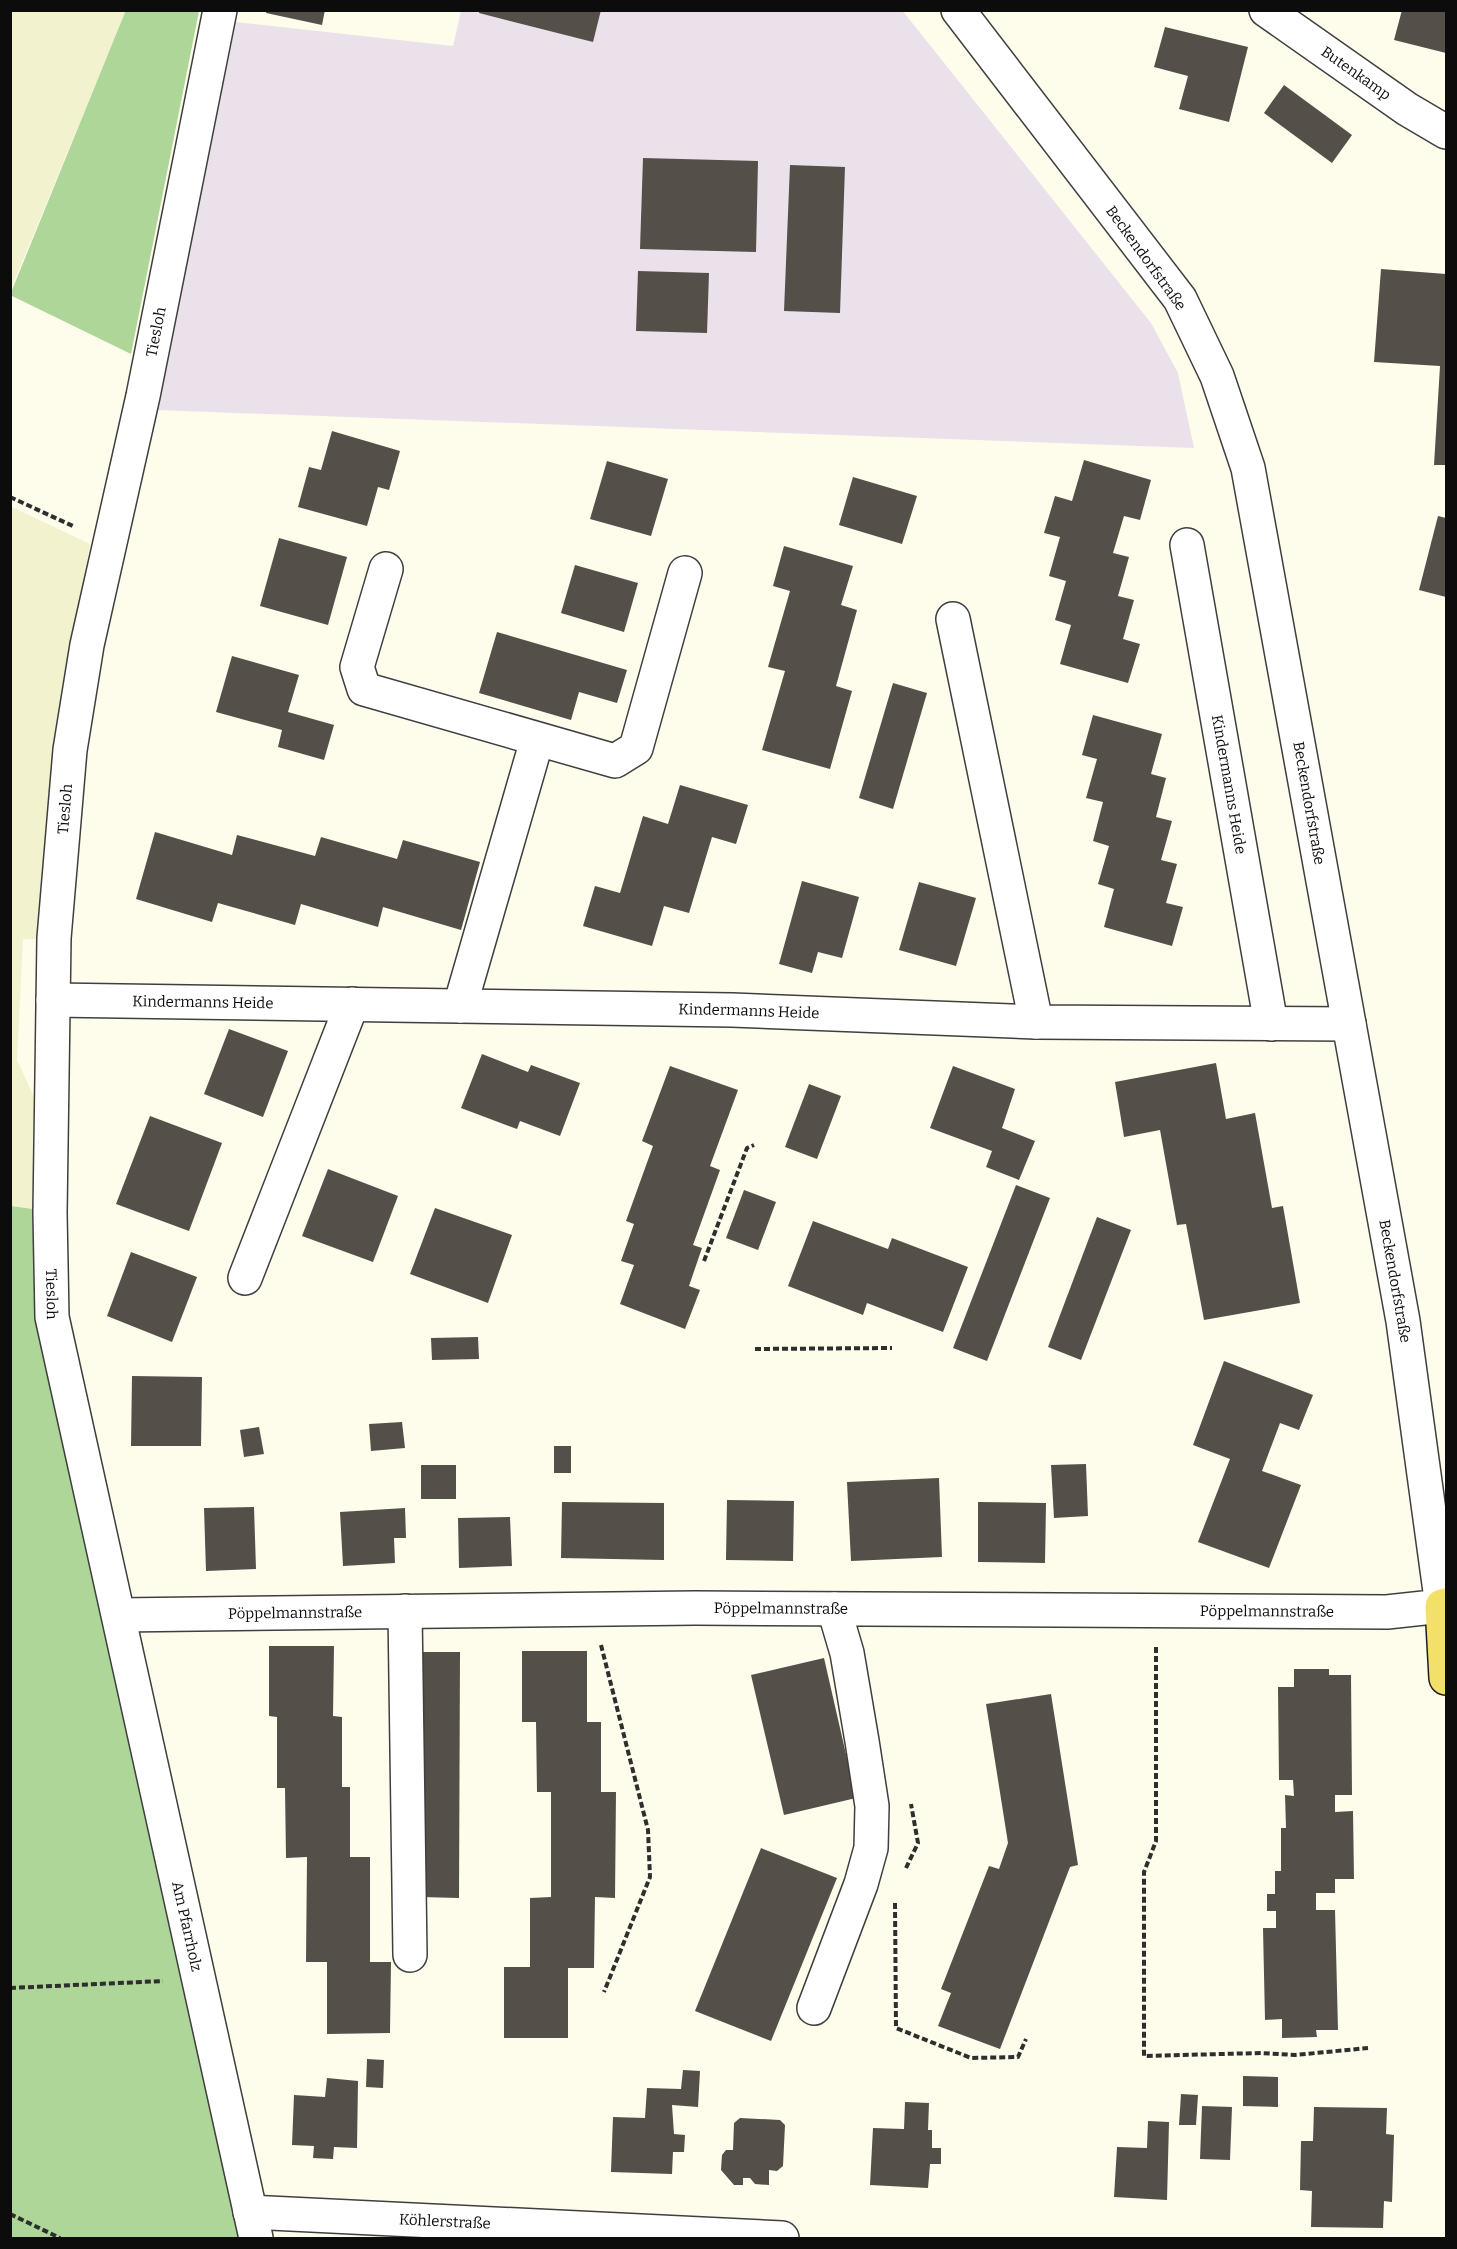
<svg xmlns="http://www.w3.org/2000/svg" width="1457" height="2249" viewBox="0 0 1457 2249" font-family="Bitter,serif">
	<style>
		.industrial { fill: #ebe1eb }
		.farmland { fill: #f2f3ce }
		.forest { fill: #add698 }
		.building { fill: #544f49 }
		.lines { fill: none; stroke-linecap: round; stroke-linejoin: round }
		.minor-casing { stroke: #3f3f3f; stroke-width: 36 }
		.major-casing { stroke: #1d1d1d; stroke-width: 36 }
		.path { stroke: #2e2e2e; stroke-width: 4; stroke-dasharray: 6 3; stroke-linecap: butt }
		.minor { stroke: #fff; stroke-width: 33 }
		.major { stroke: #f2e069; stroke-width: 33 }
		.labels { text-anchor: middle; dominant-baseline: central; stroke-width: 6; stroke-linejoin: round; paint-order: stroke }
		.street-label { font-size: 15px; fill: #0c0c0c; stroke: #fff }
	</style>
	<rect width="100%" height="100%" fill="#fefdec"/>
	<polygon class="industrial" points="902,10 1151,323 1178,373 1194,448 157,410 236,22 453,46 461,11"/>
	<g class="farmland">
		<polygon points="11,11 126,11 11,289"/>
		<polygon points="10,506 90,544 67,683 43,939 23,939 17,1060 36,1101 33,1209 10,1206"/>
	</g>
	<g class="forest">
		<polygon points="126,10 199,11 131,354 10,295"/>
		<polygon points="11,1206 33,1209 242,2238 11,2238"/>
	</g>
	<g class="building">
		<polygon points="267,10 325,10 322,25 266,13"/>
		<polygon points="480,10 601,10 593,42 479,13"/>
		<polygon points="1402,10 1446,10 1446,53 1394,40"/>
		<polygon points="1165,27 1248,47 1229,122 1179,109 1188,76 1154,67"/>
		<polygon points="1284,85 1352,135 1332,163 1264,113"/>
		<polygon points="643,158 758,161 756,252 640,249"/>
		<polygon points="790,165 845,167 840,313 784,311"/>
		<polygon points="1381,269 1446,274 1446,465 1434,465 1440,366 1374,362"/>
		<polygon points="638,271 709,273 707,333 636,331"/>
		<polygon points="332,431 400,451 389,490 378,487 367,526 298,507 309,467 321,470"/>
		<polygon points="1084,460 1151,480 1140,520 1124,516 1113,553 1129,557 1118,596 1134,600 1123,639 1140,644 1128,683 1060,664 1071,625 1055,620 1066,581 1049,576 1060,537 1044,533 1055,496 1072,501"/>
		<polygon points="607,461 668,479 651,536 590,519"/>
		<polygon points="853,477 917,496 902,544 839,525"/>
		<polygon points="1438,516 1446,518 1446,597 1419,590"/>
		<polygon points="279,538 347,557 328,625 260,606"/>
		<polygon points="784,546 853,566 841,605 857,610 836,686 852,691 830,769 762,750 785,671 768,667 790,591 773,586"/>
		<polygon points="575,565 638,583 624,632 561,613"/>
		<polygon points="497,632 627,670 617,703 579,692 571,720 479,693"/>
		<polygon points="232,656 299,675 288,712 334,725 324,760 278,747 282,730 216,712"/>
		<polygon points="893,683 927,693 893,809 859,798"/>
		<polygon points="1093,715 1162,734 1151,774 1166,778 1156,817 1172,821 1161,860 1177,864 1166,903 1183,907 1172,946 1104,927 1114,889 1098,884 1109,846 1093,841 1103,802 1086,798 1097,759 1082,755"/>
		<polygon points="680,785 748,805 736,844 712,837 689,913 664,906 652,946 583,926 595,886 620,893 643,816 668,824"/>
		<polygon points="155,832 232,855 237,835 315,856 321,837 397,859 403,840 480,862 461,930 383,907 378,927 301,904 295,925 218,903 212,922 136,899"/>
		<polygon points="802,881 859,897 842,958 818,952 812,973 779,964"/>
		<polygon points="919,882 976,898 956,966 899,950"/>
		<polygon points="229,1029 288,1051 263,1117 204,1094"/>
		<polygon points="482,1054 528,1072 531,1065 580,1083 560,1136 520,1121 517,1129 461,1108"/>
		<polygon points="1216,1063 1226,1119 1255,1113 1272,1208 1283,1206 1300,1303 1204,1320 1186,1224 1177,1225 1160,1130 1124,1137 1115,1082"/>
		<polygon points="670,1066 738,1090 710,1166 720,1170 693,1245 702,1248 689,1286 700,1290 685,1329 620,1304 634,1265 621,1261 634,1224 626,1221 653,1146 642,1141"/>
		<polygon points="953,1066 1015,1089 1002,1128 1035,1141 1019,1180 986,1167 992,1151 930,1128"/>
		<polygon points="809,1084 841,1096 817,1159 785,1147"/>
		<polygon points="150,1116 222,1143 189,1231 116,1204"/>
		<polygon points="328,1169 398,1196 373,1262 302,1236"/>
		<polygon points="1016,1185 1050,1198 987,1361 953,1348"/>
		<polygon points="744,1190 776,1202 758,1250 726,1238"/>
		<polygon points="435,1208 512,1235 488,1303 410,1274"/>
		<polygon points="1097,1217 1131,1230 1081,1360 1048,1347"/>
		<polygon points="813,1221 888,1249 892,1238 968,1267 943,1332 867,1303 863,1315 788,1286"/>
		<polygon points="131,1252 197,1277 172,1342 107,1316"/>
		<polygon points="478,1337 479,1359 432,1360 431,1338"/>
		<polygon points="1224,1361 1313,1395 1299,1430 1280,1423 1262,1471 1301,1485 1269,1568 1198,1542 1230,1459 1193,1445"/>
		<polygon points="132,1376 202,1377 201,1446 131,1446"/>
		<polygon points="402,1422 405,1448 371,1451 369,1424"/>
		<polygon points="259,1427 264,1454 244,1457 240,1430"/>
		<rect x="554" y="1446" width="17" height="27"/>
		<polygon points="1086,1464 1088,1516 1054,1518 1051,1465"/>
		<rect x="421" y="1465" width="35" height="34"/>
		<polygon points="939,1478 942,1557 851,1561 847,1482"/>
		<polygon points="727,1500 794,1501 793,1561 726,1560"/>
		<polygon points="562,1502 664,1503 664,1560 561,1558"/>
		<polygon points="978,1502 1046,1503 1045,1563 978,1562"/>
		<polygon points="254,1507 256,1569 206,1571 204,1508"/>
		<polygon points="405,1508 406,1538 394,1538 395,1563 343,1566 340,1512"/>
		<polygon points="510,1517 512,1566 459,1568 458,1518"/>
		<polygon points="269,1646 334,1646 333,1716 342,1717 342,1787 350,1787 350,1857 370,1857 370,1962 391,1962 390,2033 327,2034 327,1962 306,1962 307,1857 286,1858 285,1788 277,1788 277,1717 269,1716"/>
		<polygon points="522,1651 587,1651 587,1722 601,1722 601,1792 616,1792 615,1898 595,1897 594,1968 568,1968 568,2038 504,2038 504,1967 530,1967 530,1898 551,1897 551,1792 537,1792 536,1722 522,1722"/>
		<polygon points="421,1652 460,1652 459,1898 421,1897"/>
		<polygon points="824,1658 856,1798 784,1815 751,1675"/>
		<polygon points="1294,1669 1329,1669 1329,1675 1351,1675 1352,1795 1335,1795 1335,1812 1353,1811 1354,1879 1335,1879 1335,1893 1316,1893 1316,1910 1335,1910 1338,2030 1316,2030 1317,2037 1282,2038 1282,2019 1265,2020 1263,1928 1276,1928 1276,1911 1267,1911 1267,1894 1275,1894 1275,1871 1281,1871 1281,1828 1286,1828 1285,1795 1294,1796 1293,1780 1279,1780 1278,1687 1294,1687"/>
		<polygon points="1051,1694 1078,1865 1070,1867 1000,2049 938,2026 951,1993 941,1989 989,1866 999,1869 1008,1843 986,1704"/>
		<polygon points="761,1848 837,1878 771,2041 695,2011"/>
		<polygon points="367,2059 384,2060 383,2088 366,2087"/>
		<polygon points="683,2070 700,2071 698,2107 672,2105 674,2134 685,2135 684,2152 673,2152 672,2174 611,2172 613,2117 645,2118 647,2088 681,2089"/>
		<polygon points="1243,2076 1278,2077 1278,2107 1243,2106"/>
		<polygon points="327,2078 358,2081 357,2148 334,2147 333,2159 313,2158 314,2146 292,2145 294,2095 325,2097"/>
		<polygon points="1181,2094 1198,2095 1196,2125 1179,2125"/>
		<polygon points="905,2102 929,2103 928,2130 932,2130 932,2148 941,2148 941,2164 930,2164 928,2188 870,2185 873,2128 904,2129"/>
		<polygon points="1202,2106 1232,2107 1230,2160 1200,2159"/>
		<polygon points="1314,2107 1387,2108 1386,2134 1394,2135 1392,2202 1384,2201 1383,2228 1311,2227 1312,2191 1300,2190 1301,2141 1313,2141"/>
		<polygon points="740,2118 780,2120 785,2125 783,2166 777,2171 769,2170 769,2185 755,2184 750,2178 743,2178 743,2185 734,2185 721,2170 722,2155 726,2150 733,2150 734,2123"/>
		<polygon points="1148,2121 1169,2122 1167,2200 1114,2197 1117,2147 1147,2148"/>
	</g>
	<g class="lines">
		<defs>
			<g id="minor">
				<path id="s1" d="M 220,10 L 143,396 L 87,645 L 70,750 L 54,938 L 50,1213 L 52,1317 L 256,2238"/>
				<path id="s2" d="M 1266,10 L 1407,109 L 1446,132"/>
				<path id="s3" d="M 1187,545 L 1271,1024"/>
				<polyline points="386,569 357,667 364,689 615,761 636,748 685,573"/>
				<polyline points="953,619 1036,1022"/>
				<path id="s4" d="M 53,1000 L 732,1010 L 1036,1022 L 1349,1024"/>
				<polyline points="460,1006 537,740"/>
				<polyline points="245,1278 352,1004"/>
				<polyline points="405,1611 410,1955"/>
				<path id="s5" d="M 119,1615 L 695,1608 L 1387,1612 L 1442,1606 L 1403,1321 L 1248,468 L 1217,376 L 1180,299 L 958,10"/>
				<polyline points="814,2008 861,1884 871,1848 872,1806 862,1741 847,1653 834,1609"/>
				<path id="s6" d="M 250,2212 L 782,2238"/>
			</g>
			<polyline id="major" points="1446,1605 1442,1606 1446,1678"/>
		</defs>
		<use href="#minor" class="minor-casing"/>
		<use href="#major" class="major-casing"/>
		<g class="path">
			<polyline points="10,497 75,527"/>
			<polyline points="704,1261 747,1148 754,1145"/>
			<polyline points="755,1349 892,1348"/>
			<polyline points="601,1645 648,1830 650,1877 604,1992"/>
			<polyline points="1156,1647 1156,1841 1144,1872 1144,2056 1261,2053 1295,2055 1368,2048"/>
			<polyline points="906,1868 918,1843 911,1804"/>
			<polyline points="895,1903 896,2028 971,2058 1018,2057 1026,2039"/>
			<polyline points="10,1988 163,1981"/>
			<polyline points="10,2214 60,2238"/>
		</g>
		<use href="#minor" class="minor"/>
		<use href="#major" class="major"/>
	</g>
	<g class="labels">
		<g class="street-label">
			<text stroke="none"><textPath href="#s2" startOffset="110">Butenkamp</textPath></text>
			<text transform="translate(1146 258) rotate(54)">Beckendorfstraße</text>
			<text transform="translate(156 332) rotate(-79)">Tiesloh</text>
			<text stroke="none"><textPath href="#s3" startOffset="243">Kindermanns Heide</textPath></text>
			<text transform="translate(1309 803) rotate(80)">Beckendorfstraße</text>
			<text transform="translate(65 809) rotate(-85)">Tiesloh</text>
			<text stroke="none"><textPath href="#s4" startOffset="150">Kindermanns Heide</textPath></text>
			<text stroke="none"><textPath href="#s4" startOffset="696">Kindermanns Heide</textPath></text>
			<text transform="translate(1395 1281) rotate(80)">Beckendorfstraße</text>
			<text stroke="none"><textPath href="#s1" startOffset="1300">Tiesloh</textPath></text>
			<text stroke="none"><textPath href="#s5" startOffset="662">Pöppelmannstraße</textPath></text>
			<text stroke="none"><textPath href="#s5" startOffset="1148">Pöppelmannstraße</textPath></text>
			<text stroke="none"><textPath href="#s5" startOffset="176">Pöppelmannstraße</textPath></text>
			<text stroke="none"><textPath href="#s1" startOffset="1947">Am Pfarrholz</textPath></text>
			<text stroke="none"><textPath href="#s6" startOffset="195">Köhlerstraße</textPath></text>
		</g>
	</g>
	<rect width="1457" height="2249" fill="none" stroke="#0c0c0c" stroke-width="24"/>
</svg>
